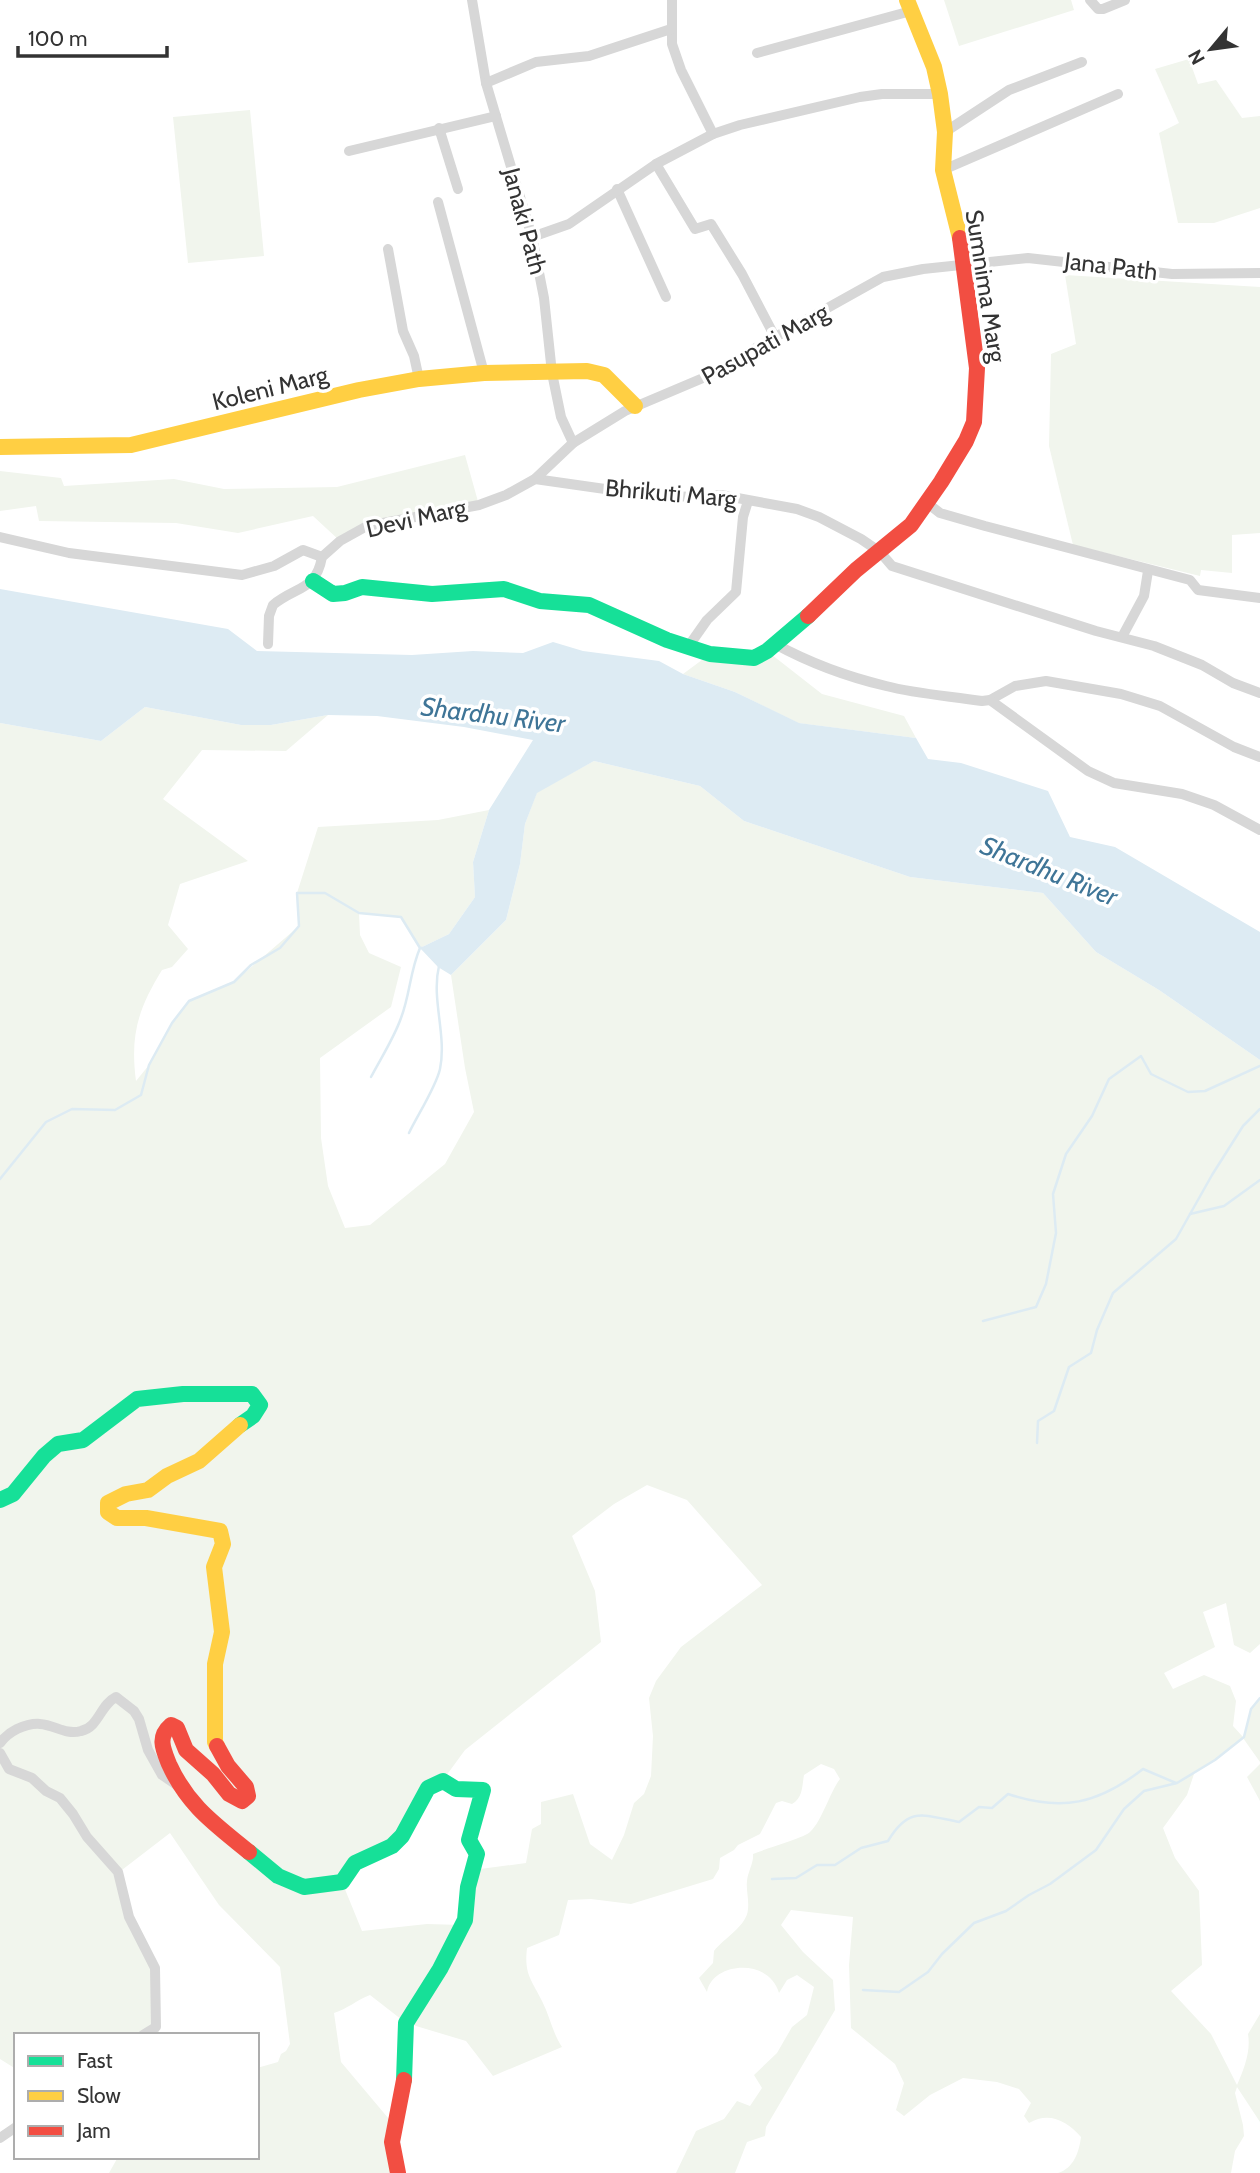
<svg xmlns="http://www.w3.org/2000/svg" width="1260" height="2173" viewBox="0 0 1260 2173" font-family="Cabin,sans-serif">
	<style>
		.green { fill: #f1f5ed; fill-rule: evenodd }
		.water { fill: #ddebf3 }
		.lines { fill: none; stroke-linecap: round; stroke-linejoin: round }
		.stream { stroke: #ddebf3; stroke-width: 2.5 }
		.street { stroke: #d7d7d7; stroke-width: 10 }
		.fast { stroke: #16e098; stroke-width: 16 }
		.slow { stroke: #ffcf43; stroke-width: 16 }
		.jam { stroke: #f24e42; stroke-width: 16 }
		.labels { text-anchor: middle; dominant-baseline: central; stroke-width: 7; stroke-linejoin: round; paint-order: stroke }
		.street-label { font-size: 24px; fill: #333; stroke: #fff }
		.water-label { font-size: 26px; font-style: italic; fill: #3f7597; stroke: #fff }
	</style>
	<rect width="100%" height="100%" fill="#fff"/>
	<g class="green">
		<polygon points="944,0 1071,0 1074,10 959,46"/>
		<polygon points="1189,59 1198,84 1216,80 1242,118 1260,116 1260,208 1214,223 1178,223 1159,133 1179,123 1155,69"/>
		<polygon points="250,110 264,256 188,263 173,117"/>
		<polygon points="1065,275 1260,287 1260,533 1232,535 1232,573 1201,570 1200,576 1073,545 1049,446 1051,354 1076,344"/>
		<polygon points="465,455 479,505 387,522 340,541 313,516 238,533 176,523 39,521 36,506 0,511 0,471 61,478 64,486 174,479 224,489 337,487"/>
		<polygon points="767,651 822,694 904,716 916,738 798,723 735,692 683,674 710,654"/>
		<path d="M 145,707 L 241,725 L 271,725 L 328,715 L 286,751 L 202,750 L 163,799 L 248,861 L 180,884 L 168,925 L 188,949 L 172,967 L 162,970 C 138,1009 130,1035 136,1081 L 149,1065 L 172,1023 L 189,1001 L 234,982 L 299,926 L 297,893 L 318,827 L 438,820 L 489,810 L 473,862 L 475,897 L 449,934 L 420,948 L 401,917 L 359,913 L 360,935 L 369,953 L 401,967 L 391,1007 L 320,1058 L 321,1138 L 328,1186 L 345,1228 L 370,1225 L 445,1164 L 474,1112 L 465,1068 L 451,975 L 506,920 L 520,864 L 525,824 L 537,792 L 594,761 L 700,786 L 744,821 L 910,877 L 1043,893 L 1096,952 L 1159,990 L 1260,1060 L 1260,1644 L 1250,1653 L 1234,1645 L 1226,1603 L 1203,1612 L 1215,1647 L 1164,1673 L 1173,1689 L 1204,1675 L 1230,1686 L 1236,1701 L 1233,1726 L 1243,1737 L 1251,1709 L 1260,1698 L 1260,1762 L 1243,1738 L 1215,1760 L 1195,1771 L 1187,1795 L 1163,1828 L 1175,1858 L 1199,1891 L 1202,1965 L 1171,1991 L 1211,2034 L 1237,2085 C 1244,2069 1251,2051 1248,2034 L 1260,2014 L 1260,2122 L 1237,2087 L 1235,2093 L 1243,2125 L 1244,2136 L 1235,2151 L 1231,2173 L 1058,2173 C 1074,2168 1079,2152 1081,2137 C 1067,2121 1049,2111 1029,2123 L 1024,2116 L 1031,2103 L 1019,2089 L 997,2082 L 963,2078 L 930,2095 L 904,2116 L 896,2110 L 904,2083 L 895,2064 L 851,2028 L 849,1965 L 853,1917 L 791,1910 L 781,1925 L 803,1952 L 833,1980 L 835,2010 L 766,2127 L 765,2136 L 747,2142 L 735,2173 L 676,2173 L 696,2131 L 724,2119 L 737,2101 L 750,2106 L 762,2088 L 754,2075 L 777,2053 L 792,2027 L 807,2015 L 814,1987 L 797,1975 L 787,1980 L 779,1993 C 769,1957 712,1962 707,1992 L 699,1978 L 713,1963 L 714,1951 C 724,1938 747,1926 748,1909 C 749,1899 746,1890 747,1881 C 748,1871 754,1863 753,1854 C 764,1849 804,1838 810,1832 C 822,1821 830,1792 840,1779 L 834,1769 L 821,1764 L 804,1775 C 802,1786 803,1798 792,1804 L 782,1801 L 776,1803 L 760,1834 L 738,1845 L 734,1850 L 720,1858 L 719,1869 L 713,1879 L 631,1904 L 591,1899 L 568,1900 L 559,1935 L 527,1948 C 524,1974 531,1979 542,2001 C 550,2016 552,2032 562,2047 L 493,2076 L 466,2041 L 406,2023 L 370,1995 C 357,2000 347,2009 334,2013 L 341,2062 L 394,2125 L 398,2173 L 109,2173 L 118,2157 L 257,2157 L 257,2068 L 278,2062 L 281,2054 L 286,2051 L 290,2044 L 280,1967 L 219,1905 L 170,1833 L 118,1873 L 129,1917 L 151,1956 L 156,2027 L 161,2035 L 16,2035 L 16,2069 L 0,2059 L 0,723 L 101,741 ZM 647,1485 L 687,1500 L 762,1585 L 681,1647 L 656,1681 L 649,1698 L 653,1736 L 651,1776 L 644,1794 L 634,1803 L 624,1835 L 612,1860 L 590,1844 L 573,1794 L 541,1802 L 541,1824 L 532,1829 L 526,1863 L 473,1870 L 462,1925 L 427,1924 L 362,1931 L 342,1882 L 402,1836 L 465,1750 L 601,1642 L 595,1591 L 572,1536 L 614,1504 Z"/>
		<polygon points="1260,1764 1260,1801 1247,1777"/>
	</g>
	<polygon class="water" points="0,589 228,629 257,651 412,655 473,651 523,653 553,642 583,651 659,661 683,674 735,692 799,723 916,738 928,759 961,763 1048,791 1070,837 1115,847 1260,932 1260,1060 1159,990 1096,952 1043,893 910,877 744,821 700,786 594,761 537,793 525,824 520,864 506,920 451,975 438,967 420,948 449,934 475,897 473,862 489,810 533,740 464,727 377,716 328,715 271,725 241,725 145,707 101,741 0,723"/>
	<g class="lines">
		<g class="stream">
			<path d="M 371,1077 C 381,1058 394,1038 401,1018 C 410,995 410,971 420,948"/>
			<path d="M 409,1133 C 417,1116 436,1087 440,1069 C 447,1035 431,999 439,966"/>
			<polyline points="0,1179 46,1122 72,1109 115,1110 141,1095 149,1065 172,1023 189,1001 234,982 251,965 280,948 299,926 297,893 325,893 359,913 401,917 420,948 423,948"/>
			<polyline points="1190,1214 1224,1206 1260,1180"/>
			<polyline points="983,1321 1036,1307 1046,1284 1056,1233 1053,1194 1066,1154 1092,1116 1109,1079 1141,1056 1151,1074 1188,1092 1205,1091 1260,1066"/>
			<polyline points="1037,1443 1038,1421 1054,1411 1069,1367 1091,1353 1097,1330 1113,1293 1176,1239 1212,1175 1243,1126 1260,1109"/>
			<path d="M 772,1879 L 796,1878 L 817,1865 L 835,1865 L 861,1848 L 888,1841 C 909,1806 923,1815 959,1822 L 979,1807 L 992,1808 L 1008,1794 C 1062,1812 1098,1804 1143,1769 L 1176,1783"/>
			<polyline points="863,1990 899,1992 928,1972 942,1954 974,1923 1006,1911 1029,1895 1050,1884 1096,1850 1124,1809 1144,1791 1177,1783 1215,1760 1244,1737 1251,1709 1260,1698"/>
		</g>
		<g class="street">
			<polyline points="472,0 486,83 532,237 544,298 552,373 561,417 573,443"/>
			<polyline points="672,0 672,44 681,70 713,134"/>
			<polyline points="1090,0 1098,9 1103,9 1125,0"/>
			<polyline points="757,53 911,11"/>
			<polyline points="486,83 536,62 589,56 671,29"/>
			<polyline points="439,128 458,189"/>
			<polyline points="945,132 1009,90 1082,62"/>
			<polyline points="349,151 496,116"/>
			<polyline points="656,164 695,229 711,224 742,274 775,337"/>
			<polyline points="943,170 1118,94"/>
			<polyline points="617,189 666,297"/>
			<polyline points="438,202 484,373"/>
			<polyline points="532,237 569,224 656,164 713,134 740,125 860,97 882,94 940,94"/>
			<polyline points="388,249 403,331 414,356 419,379"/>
			<polyline points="535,479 640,494 691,497 721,495 797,509 819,517 861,539 880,552 892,566 1096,631 1154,646 1202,665 1233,683 1260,693"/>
			<polyline points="927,503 940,513 985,526 1190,580 1198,590 1260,598"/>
			<polyline points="0,537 69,553 242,575 274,566 303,550 322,557"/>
			<polyline points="1122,637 1144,596 1148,571"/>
			<path d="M 268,644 L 269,616 L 273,605 C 296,586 316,591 322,557 L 340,541 L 367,526 L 479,505 L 506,495 L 535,479 L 573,443 L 625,411 L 729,367 L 752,350 L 883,277 L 923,269 L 1028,258 L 1172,274 L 1260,273"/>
			<path d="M 775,644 C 810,663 848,677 886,686 C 917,694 950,696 982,701 L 990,700 L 1015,686 L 1046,681 L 1121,694 L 1160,706 L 1234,747 L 1260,757"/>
			<polyline points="688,647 707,620 736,592 743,517 748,501"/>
			<polyline points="990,700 1088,771 1114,783 1182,794 1214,805 1260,830"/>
			<path d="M 0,1743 C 5,1736 9,1733 17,1729 C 49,1714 58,1737 81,1731 C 99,1727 100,1705 116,1697 L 134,1711 L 139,1719 L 148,1750 L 162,1775 L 178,1786"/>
			<polyline points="0,1753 9,1769 32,1778 46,1791 60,1798 73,1814 87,1837 118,1872 129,1917 155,1968 156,2027 143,2035"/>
			<polyline points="0,2138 16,2127"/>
		</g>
		<g class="fast">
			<polyline points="313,581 333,594 345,593 362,587 432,594 504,589 540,601 589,605 667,640 710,654 754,658 767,651 808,616"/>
			<polyline points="0,1500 13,1494 44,1456 58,1444 83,1440 137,1399 183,1394 252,1394 260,1405 253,1416 240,1425"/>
			<polyline points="249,1852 278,1876 304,1887 342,1882 355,1863 392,1846 402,1836 428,1788 443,1781 456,1789 483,1790 469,1840 477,1854 468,1887 465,1920 440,1969 406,2023 404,2080"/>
		</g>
		<g class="slow">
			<polyline points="907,0 934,67 940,94 945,132 943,170 960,238"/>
			<polyline points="0,447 131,445 359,390 419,379 484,373 587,371 604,375 635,406"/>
			<polyline points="217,1746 215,1742 215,1664 222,1632 214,1567 223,1544 220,1531 146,1518 117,1518 108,1512 108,1503 126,1494 148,1490 167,1476 199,1461 240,1425"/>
		</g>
		<g class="jam">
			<polyline points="808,616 856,570 911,525 941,482 966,441 974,422 977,368 960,238"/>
			<path d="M 217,1746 L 228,1766 L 246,1787 L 248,1796 L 242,1801 L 229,1794 L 213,1774 L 186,1750 L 177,1728 L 171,1725 C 157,1737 163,1749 169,1764 C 188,1806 215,1824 249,1852"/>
			<polyline points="398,2173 392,2142 404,2080"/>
		</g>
	</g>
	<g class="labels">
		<g class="street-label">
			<text transform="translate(525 221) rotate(75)">Janaki Path</text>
			<text transform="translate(1111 266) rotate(7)">Jana Path</text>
			<text transform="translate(986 286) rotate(81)">Sumnima Marg</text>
			<text transform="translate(765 344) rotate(-29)">Pasupati Marg</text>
			<text transform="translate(270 388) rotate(-14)">Koleni Marg</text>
			<text transform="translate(671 493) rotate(5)">Bhrikuti Marg</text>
			<text transform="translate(416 518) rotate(-13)">Devi Marg</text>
		</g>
		<g class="water-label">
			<text transform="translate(493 715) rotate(7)">Shardhu River</text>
			<text transform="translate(1049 871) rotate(22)">Shardhu River</text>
		</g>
	</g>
	<rect x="14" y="2033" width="245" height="126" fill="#ffffff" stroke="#adadad" stroke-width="2"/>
	<rect x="28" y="2056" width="35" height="10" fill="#16e098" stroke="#adadad" stroke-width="2"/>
	<text x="77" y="2068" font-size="21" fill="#333333">Fast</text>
	<rect x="28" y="2091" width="35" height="10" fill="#ffcf43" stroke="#adadad" stroke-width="2"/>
	<text x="77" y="2103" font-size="21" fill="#333333">Slow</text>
	<rect x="28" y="2126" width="35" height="10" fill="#f24e42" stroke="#adadad" stroke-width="2"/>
	<text x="77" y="2138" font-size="21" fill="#333333">Jam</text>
	<g transform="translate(1211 49) rotate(241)" stroke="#ffffff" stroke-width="5" paint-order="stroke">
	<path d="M0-5L12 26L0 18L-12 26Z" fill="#333333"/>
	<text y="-10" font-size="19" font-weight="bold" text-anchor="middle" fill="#333333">N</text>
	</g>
	<path d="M18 46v10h149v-10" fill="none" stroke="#333333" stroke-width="3.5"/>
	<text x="28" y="46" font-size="21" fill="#333333" stroke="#ffffff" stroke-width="5" paint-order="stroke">100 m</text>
</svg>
